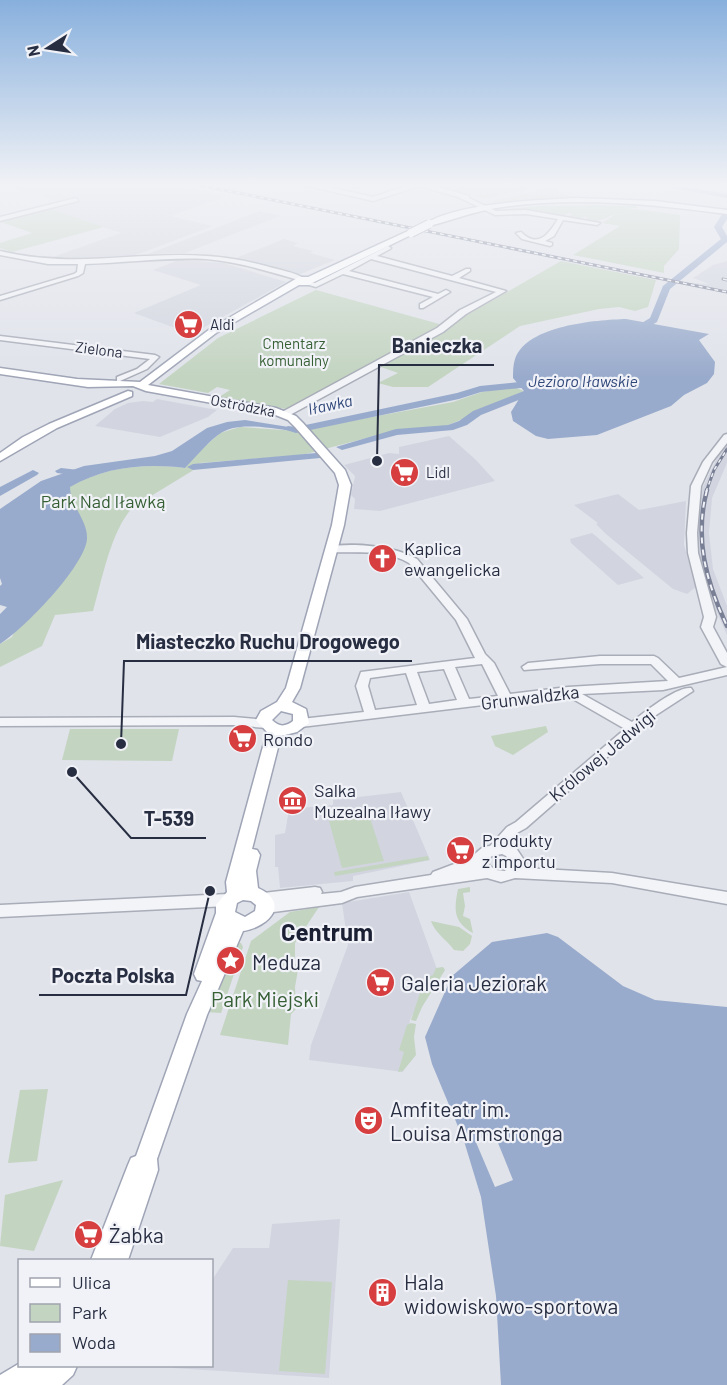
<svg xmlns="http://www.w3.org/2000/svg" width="727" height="1385" viewBox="0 0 727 1385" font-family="Barlow,sans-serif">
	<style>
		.built { fill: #d2d5df }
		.green { fill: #c3d4c1 }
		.water { fill: #99abcc }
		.pier { fill: #e0e3ea }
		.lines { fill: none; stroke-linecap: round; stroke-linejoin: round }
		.river { fill: #99abcc; fill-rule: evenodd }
		.minor-casing { stroke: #a9adb8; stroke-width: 3 }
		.major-casing { stroke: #9fa5b6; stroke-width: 3 }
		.minor { fill: #f3f4f8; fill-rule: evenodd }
		.major { fill: #fff; fill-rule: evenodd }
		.rail-far1-casing { stroke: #797f95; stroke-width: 3 }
		.rail-casing { stroke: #797f95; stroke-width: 4.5 }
		.rail-far1 { stroke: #f0f2f7; stroke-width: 1.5; stroke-dasharray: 4; stroke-linecap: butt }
		.rail { stroke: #f0f2f7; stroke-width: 2; stroke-dasharray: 6; stroke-linecap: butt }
		.major-bridge-casing { stroke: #9fa5b6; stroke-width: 10; stroke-linecap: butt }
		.major-bridge { stroke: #fff; stroke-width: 8 }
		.labels { text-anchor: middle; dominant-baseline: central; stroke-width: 4.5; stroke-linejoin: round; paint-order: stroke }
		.far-poi-label { font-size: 15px; fill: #282e42; stroke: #f0f2f7; text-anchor: start }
		.far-park-label { font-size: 15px; fill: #365f34; stroke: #f0f2f7 }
		.far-street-label { font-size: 15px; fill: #282e42; stroke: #f0f2f7 }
		.far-water-label { font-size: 16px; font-style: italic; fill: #2f4679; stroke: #f0f2f7 }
		.park-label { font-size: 18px; fill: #365f34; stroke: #f0f2f7 }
		.poi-label { font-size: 18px; fill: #282e42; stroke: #f0f2f7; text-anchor: start }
		.street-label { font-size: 18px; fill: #282e42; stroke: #f0f2f7 }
		.near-poi-label { font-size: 21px; fill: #282e42; stroke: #f0f2f7; text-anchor: start }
		.near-park-label { font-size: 21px; fill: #365f34; stroke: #f0f2f7 }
		.near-neighbourhood-label { font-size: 24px; font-weight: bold; fill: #1a1f33; stroke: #f0f2f7 }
		.leader { fill: none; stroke: #282e42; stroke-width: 2 }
		.callout-dot { fill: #282e42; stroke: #f0f2f7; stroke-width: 2 }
		.callout-label { font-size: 20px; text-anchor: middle; font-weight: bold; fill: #282e42; stroke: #f0f2f7; stroke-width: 4.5; stroke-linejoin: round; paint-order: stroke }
	</style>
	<rect width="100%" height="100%" fill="#e0e3ea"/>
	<g class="built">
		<polygon points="0,183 164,183 227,196 170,216 213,226 133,256 88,260 47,259 121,233 43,207 59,202"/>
		<polygon points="185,183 198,183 660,277 656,279"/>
		<polygon points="260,211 280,216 185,253 148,254"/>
		<polygon points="284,239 298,243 293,246 313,251 310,253 335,260 298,275 236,258"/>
		<polygon points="179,260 224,263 286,282 192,334 134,313 201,285 153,270"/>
		<polygon points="727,261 727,293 686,285 690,283 709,284 693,278 713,265"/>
		<polygon points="157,399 217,410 208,417 160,437 95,426 115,409 128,403 143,401 153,402"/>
		<polygon points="449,436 476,460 495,481 380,511 354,509 355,499 351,495 355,476 344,465 389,453 399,454 399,447"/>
		<polygon points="727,444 727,463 712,498 709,533 713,569 727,606 727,635 707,590 696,541 703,487 717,458"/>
		<polygon points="618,494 639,510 686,501 684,545 696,587 687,594 673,589 606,534 596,524 598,523 574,505"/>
		<polygon points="592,533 597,537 644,578 618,585 571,543 570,539"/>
		<polygon points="401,792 430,860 353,876 353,881 280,888 278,867 275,867 275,835 285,833 289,809 333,805 333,800"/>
		<polygon points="409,892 438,972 420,999 410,1020 403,1072 309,1060 311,1045 348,945 342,903"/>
		<polygon points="340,1219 329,1378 173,1368 173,1366 212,1366 212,1280 233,1248 269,1248 272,1224"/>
	</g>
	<g class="green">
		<polygon points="449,183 512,183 530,188 485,199 436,185"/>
		<polygon points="549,188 558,189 563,194 585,199 488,202"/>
		<path d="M 598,205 L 636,206 L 637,208 C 619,209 607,221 590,222 L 586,217 L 574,219 L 567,217 L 572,214 L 569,213 L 560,217 L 505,209 L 540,206 Z"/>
		<polygon points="50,209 104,227 12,252 0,248 0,243 32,233 1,222"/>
		<polygon points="636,209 680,215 679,249 664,266 664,273 573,255 620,226 602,223 622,210"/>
		<polygon points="561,261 656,280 648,307 635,311 619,307 599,309 520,326 428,387 393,387 378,383 398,373 378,366"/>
		<polygon points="316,290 443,325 286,409 219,397 230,390 217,387 208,393 159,384 218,338"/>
		<path d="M 514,387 L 524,391 L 521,395 L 441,428 L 393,431 L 302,455 L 200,463 L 192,471 L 133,507 C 111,530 102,580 93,611 L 55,615 L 42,646 L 0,667 L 0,644 L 12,637 L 70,498 L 69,487 C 105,467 144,463 185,468 L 194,456 L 220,433 L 240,427 L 297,431 L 453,402 L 482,392 Z"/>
		<polygon points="546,726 548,732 513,755 495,746 491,736"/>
		<polygon points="70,729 179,729 172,761 62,760"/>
		<polygon points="369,815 384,861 342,868 329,821"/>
		<polygon points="428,856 429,860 335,876 334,872"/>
		<path d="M 470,887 L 470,892 L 463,893 L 465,906 L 463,916 L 470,919 L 473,933 C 453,922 454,909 458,889 Z"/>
		<polygon points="319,907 295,943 295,964 299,964 295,987 296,1009 291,1014 288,1045 220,1035 251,941 290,912"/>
		<path d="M 431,921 L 459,927 L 472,936 L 470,944 L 463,951 L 454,950 C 446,939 435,933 431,921 Z"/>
		<polygon points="231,942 241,943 243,947 221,1013 206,1012"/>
		<polygon points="443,967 445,970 422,1007 416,1021 411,1020 425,978 433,975 436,968"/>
		<polygon points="411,1023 416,1024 414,1037 416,1055 403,1071 398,1072 404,1052 399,1050 407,1025"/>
		<polygon points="48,1089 37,1161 8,1163 20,1090"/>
		<polygon points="63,1180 34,1251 0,1246 5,1195"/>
		<polygon points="288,1280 332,1282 325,1374 279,1371"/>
	</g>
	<g class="water">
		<path d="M 626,319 L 709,334 L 699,340 L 715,362 L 714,374 L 707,383 L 684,395 L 671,406 L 597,435 L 548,439 L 536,436 L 513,421 L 511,412 L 524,391 L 513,378 C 513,372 513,365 515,359 C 527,325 596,320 626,319 Z"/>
		<path d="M 245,420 L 295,428 L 297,431 C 274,430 238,419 218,435 C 205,445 196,457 185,468 C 144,463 105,467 70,487 C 70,506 88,520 87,539 C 85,566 23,630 0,644 L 0,614 L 7,607 L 0,605 L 0,586 L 2,584 L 0,578 L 0,509 L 41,481 L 84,466 L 155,456 L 172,451 L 207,428 L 227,422 Z"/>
		<polygon points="547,933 558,937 623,986 655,1000 727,1007 727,1385 501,1385 496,1296 481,1197 464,1141 432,1064 425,1037 452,976 492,942"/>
	</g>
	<polygon class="pier" points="494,1133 513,1180 495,1187 475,1140"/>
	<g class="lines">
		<g class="river">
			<polygon points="645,183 660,183 727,194 727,198"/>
			<polygon points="724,211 727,211 727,219 722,227 727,236 727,242 670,289 657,322 638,333 632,333 632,329 650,318 663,286 721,239 714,227"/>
			<polygon points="540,375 545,378 544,380 521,388 481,392 459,399 296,433 283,429 288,426 296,427 457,393 480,386 519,382"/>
			<polygon points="537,386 542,389 541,391 481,415 467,425 453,430 397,435 342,450 336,447 396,429 448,425 459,421 473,411"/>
			<polygon points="316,453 320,454 320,458 193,470 187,467 193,464"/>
			<polygon points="61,468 79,470 85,473 79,476 57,473 55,471"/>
			<polygon points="33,470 39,473 37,475 0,496 0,487"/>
		</g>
		<defs>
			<g id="minor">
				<path d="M 310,183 L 373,197 L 412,184 L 411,183 L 425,183 L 469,196 L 469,198 L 496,211 L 526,210 L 600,223 L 597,225 L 563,220 L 554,236 L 545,241 L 552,243 L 552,245 L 550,246 L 522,239 L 516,233 L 521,232 C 538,249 549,234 558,219 L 526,214 L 495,215 L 458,197 L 419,186 L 373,201 L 308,186 Z"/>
				<polygon points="76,198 78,201 0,221 0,217"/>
				<polygon points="388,246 391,248 390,249 377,256 452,276 466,269 470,269 470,271 459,278 506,291 466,314 443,332 288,416 282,416 282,412 437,328 460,310 496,292 371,259 349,271 438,294 446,290 450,292 423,308 420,308 420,304 433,297 343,274 316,287 302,283 305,281 315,283"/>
				<path d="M 0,251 C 73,269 135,251 207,256 C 227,257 247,261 266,266 C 279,270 295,272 305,279 L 302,281 C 270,272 240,262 206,259 C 166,257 126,263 85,264 L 83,273 L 78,276 L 0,300 L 0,296 L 74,274 L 77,272 L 78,264 L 48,264 L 0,255 Z"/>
				<polygon points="0,336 155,355 159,357 147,369 120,381 117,381 117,377 137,369 150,359 0,340"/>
				<path d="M 727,434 L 727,443 L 712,462 L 701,486 L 697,533 L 698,553 L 716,617 L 713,627 L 727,653 L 727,675 L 663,690 L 582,694 L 632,722 C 643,713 677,686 691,688 L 693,691 L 653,717 L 526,828 L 517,833 L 507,845 L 516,848 L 526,863 L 524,868 L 612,873 L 727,892 L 727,904 L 612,883 L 515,878 L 501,882 L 487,878 L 357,897 L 342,903 L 266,913 L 261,911 L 259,907 L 260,904 L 256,899 L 258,895 L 263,893 L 315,887 L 320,888 L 322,892 L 321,894 L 341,892 L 355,887 L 431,875 L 433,872 L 470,858 L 483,847 L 490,846 L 507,827 L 516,822 L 625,729 L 566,695 L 301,727 L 297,726 L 295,723 L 301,719 L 364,712 L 356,686 L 361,672 L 475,658 L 456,620 L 409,563 C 387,549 357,553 331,552 L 326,549 L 327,547 C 352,542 396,546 417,559 L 467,619 L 485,654 L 494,663 L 510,694 L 568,687 L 668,681 L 651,664 L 600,664 L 524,670 L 522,667 L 528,663 L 600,656 L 654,656 L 658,658 L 679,678 L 727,667 L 721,664 L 701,627 L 704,617 L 688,553 L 687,533 L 691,486 L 703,462 L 724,435 ZM 482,664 L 498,696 L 469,699 L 455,667 ZM 444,669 L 457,700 L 429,704 L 417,672 ZM 406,673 L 417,705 L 375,710 L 368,686 L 370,678 ZM 502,854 L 506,856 L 512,864 L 505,871 L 496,870 L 484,862 L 492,856 Z"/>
				<polygon points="234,717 266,720 272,724 266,728 234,725 0,726 0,718"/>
				<polygon points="228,894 233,896 235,900 233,904 228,906 0,917 0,905"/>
			</g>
			<g id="major">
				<path d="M 576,198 L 655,201 L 727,210 L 727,214 C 651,204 572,196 496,208 C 473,212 452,220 429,226 L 425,224 C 457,203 537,200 576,198 Z"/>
				<path d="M 408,231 L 415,233 L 308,285 L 299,285 L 216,333 L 148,385 L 276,408 L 296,416 L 303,423 L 345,470 L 351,485 L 344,525 L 300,688 L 292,702 L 306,709 L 309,723 L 297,732 L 281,736 L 252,849 L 257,850 L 260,855 L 256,871 L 258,888 C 291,903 269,927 243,931 L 207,1015 L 157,1159 L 158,1170 L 128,1260 L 91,1260 L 128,1165 L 131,1158 L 136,1156 L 187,1014 L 202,981 L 197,980 L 194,974 L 216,913 L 216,905 L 227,892 L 226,882 L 267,732 L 256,720 L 261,711 L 277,702 L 286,688 L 332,525 L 339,485 L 335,473 L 295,427 L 288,420 L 273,414 L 146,391 L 133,386 L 88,387 L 0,374 L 0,368 L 77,379 L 140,382 L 210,329 L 299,277 L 308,277 ZM 281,711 L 293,714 L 293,721 C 285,727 279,727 272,720 ZM 243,900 L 251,901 L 256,905 L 255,911 L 245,917 L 235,912 L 237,903 Z"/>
				<polygon points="128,391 132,392 132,396 57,428 0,461 0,453 23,437 49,424"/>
				<polygon points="20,1363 20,1366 77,1366 73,1375 62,1385 0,1385 0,1375"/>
			</g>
		</defs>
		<use href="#minor" class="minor-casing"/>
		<use href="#major" class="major-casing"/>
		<use href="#minor" class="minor"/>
		<use href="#major" class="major"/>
		<defs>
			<g id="rail-far1">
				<polyline points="189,183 727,292"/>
				<polyline points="723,279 727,280"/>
				<polyline points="706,492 714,470 727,449"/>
			</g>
			<path id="rail" d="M 707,490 C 694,538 706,582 727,626"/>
		</defs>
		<use href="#rail-far1" class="rail-far1-casing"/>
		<use href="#rail" class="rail-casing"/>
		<use href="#rail-far1" class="rail-far1"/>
		<use href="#rail" class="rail"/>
		<defs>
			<polyline id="major-bridge" points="411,233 429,224"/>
		</defs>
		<use href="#major-bridge" class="major-bridge-casing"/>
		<use href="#major-bridge" class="major-bridge"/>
	</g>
	<linearGradient id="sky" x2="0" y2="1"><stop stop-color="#88b0dd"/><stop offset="0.49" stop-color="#f1f2f6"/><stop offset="1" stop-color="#f1f2f6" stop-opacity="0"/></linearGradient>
	<rect width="727" height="377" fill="url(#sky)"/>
	<defs>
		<symbol id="supermarket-disc" viewBox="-11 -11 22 22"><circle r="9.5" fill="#d63e40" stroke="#f0f2f7"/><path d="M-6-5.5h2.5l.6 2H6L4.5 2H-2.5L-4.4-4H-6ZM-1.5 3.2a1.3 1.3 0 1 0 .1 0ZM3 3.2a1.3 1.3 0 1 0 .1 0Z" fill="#fff"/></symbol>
		<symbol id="church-disc" viewBox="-11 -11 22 22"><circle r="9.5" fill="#d63e40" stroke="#f0f2f7"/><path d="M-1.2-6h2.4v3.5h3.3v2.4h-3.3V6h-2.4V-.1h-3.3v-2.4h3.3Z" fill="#fff"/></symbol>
		<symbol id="museum-disc" viewBox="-11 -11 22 22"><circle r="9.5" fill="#d63e40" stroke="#f0f2f7"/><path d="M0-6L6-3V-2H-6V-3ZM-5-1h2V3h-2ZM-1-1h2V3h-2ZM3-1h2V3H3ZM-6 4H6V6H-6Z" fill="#fff"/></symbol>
		<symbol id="sight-disc" viewBox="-11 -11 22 22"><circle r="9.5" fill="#d63e40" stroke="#f0f2f7"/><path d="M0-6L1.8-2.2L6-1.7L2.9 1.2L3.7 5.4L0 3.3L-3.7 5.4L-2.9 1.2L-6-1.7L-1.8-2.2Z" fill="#fff"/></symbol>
		<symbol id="theatre-disc" viewBox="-11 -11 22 22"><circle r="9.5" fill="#d63e40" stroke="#f0f2f7"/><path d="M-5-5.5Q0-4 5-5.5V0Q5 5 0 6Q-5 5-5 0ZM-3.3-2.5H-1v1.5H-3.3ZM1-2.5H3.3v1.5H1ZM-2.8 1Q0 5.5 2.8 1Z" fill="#fff"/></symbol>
		<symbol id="building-disc" viewBox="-11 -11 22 22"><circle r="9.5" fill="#d63e40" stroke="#f0f2f7"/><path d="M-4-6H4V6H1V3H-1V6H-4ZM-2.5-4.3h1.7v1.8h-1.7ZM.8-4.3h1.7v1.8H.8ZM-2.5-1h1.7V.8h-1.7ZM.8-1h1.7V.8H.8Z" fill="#fff"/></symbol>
	</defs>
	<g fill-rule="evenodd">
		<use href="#supermarket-disc" x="172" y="308" width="33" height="33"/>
		<use href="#supermarket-disc" x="388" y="456" width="33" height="33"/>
		<use href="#church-disc" x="366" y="542" width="33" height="33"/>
		<use href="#supermarket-disc" x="226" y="722" width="33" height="33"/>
		<use href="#museum-disc" x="276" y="784" width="33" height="33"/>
		<use href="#supermarket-disc" x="444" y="834" width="33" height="33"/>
		<use href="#sight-disc" x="214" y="944" width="33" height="33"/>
		<use href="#supermarket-disc" x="364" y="966" width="33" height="33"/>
		<use href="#theatre-disc" x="352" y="1104" width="33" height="33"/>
		<use href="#supermarket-disc" x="72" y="1218" width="33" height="33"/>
		<use href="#building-disc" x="366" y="1276" width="33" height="33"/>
	</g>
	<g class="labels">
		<g class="far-poi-label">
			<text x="210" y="324">Aldi</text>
			<text x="426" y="472">Lidl</text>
		</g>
		<g class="far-park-label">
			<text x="294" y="343">Cmentarz<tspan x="294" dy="17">komunalny</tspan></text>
		</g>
		<g class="far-street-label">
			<text transform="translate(99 349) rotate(7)">Zielona</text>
			<text transform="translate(243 405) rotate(11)">Ostródzka</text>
		</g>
		<g class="far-water-label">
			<text x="583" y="380">Jezioro Iławskie</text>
			<text transform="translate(330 404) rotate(-12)">Iławka</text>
		</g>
		<g class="park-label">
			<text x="103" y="501">Park Nad Iławką</text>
		</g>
		<g class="poi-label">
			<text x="404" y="548">Kaplica<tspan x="404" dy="21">ewangelicka</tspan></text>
			<text x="263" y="739">Rondo</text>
			<text x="314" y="790">Salka<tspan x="314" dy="21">Muzealna Iławy</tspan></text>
			<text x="482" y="840">Produkty<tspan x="482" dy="21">z importu</tspan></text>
		</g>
		<g class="street-label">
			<text transform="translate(530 697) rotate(-7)">Grunwaldzka</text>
			<text transform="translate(602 755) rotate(-40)">Królowej Jadwigi</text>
		</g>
		<g class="near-poi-label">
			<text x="252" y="961">Meduza</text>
			<text x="401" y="982">Galeria Jeziorak</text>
			<text x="390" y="1108">Amfiteatr im.<tspan x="390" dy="24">Louisa Armstronga</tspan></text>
			<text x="109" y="1234">Żabka</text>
			<text x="404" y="1281">Hala<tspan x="404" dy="24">widowiskowo-sportowa</tspan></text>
		</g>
		<g class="near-park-label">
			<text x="265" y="998">Park Miejski</text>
		</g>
		<g class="near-neighbourhood-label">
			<text x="327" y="931">Centrum</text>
		</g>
	</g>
	<path class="leader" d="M377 461L379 365H494M121 744L124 661H412M72 772L131 838H206M210 891L186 995H39"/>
	<g class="callout-dot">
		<circle cx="377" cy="461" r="6"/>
		<circle cx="121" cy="744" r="6"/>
		<circle cx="72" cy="772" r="6"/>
		<circle cx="210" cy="891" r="6"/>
	</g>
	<g class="callout-label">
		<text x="437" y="353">Banieczka</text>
		<text x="268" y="649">Miasteczko Ruchu Drogowego</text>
		<text x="169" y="826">T-539</text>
		<text x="113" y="983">Poczta Polska</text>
	</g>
	<rect x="18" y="1259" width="195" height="108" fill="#f0f2f7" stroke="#a0a4af" stroke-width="1.5"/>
	<rect x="30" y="1278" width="30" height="9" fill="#ffffff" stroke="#a0a4af" stroke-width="1.5"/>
	<text x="72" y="1289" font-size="18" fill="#282e42">Ulica</text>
	<rect x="30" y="1304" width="30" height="18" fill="#c3d4c1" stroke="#a0a4af" stroke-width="1.5"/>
	<text x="72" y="1319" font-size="18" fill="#282e42">Park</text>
	<rect x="30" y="1334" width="30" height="18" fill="#99abcc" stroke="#a0a4af" stroke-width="1.5"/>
	<text x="72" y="1349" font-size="18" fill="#282e42">Woda</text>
	<g transform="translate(48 48) rotate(258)" stroke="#f0f2f7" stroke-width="4.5" paint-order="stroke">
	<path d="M0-4.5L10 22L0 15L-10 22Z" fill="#282e42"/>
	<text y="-9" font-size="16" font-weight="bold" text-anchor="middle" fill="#282e42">N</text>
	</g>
</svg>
